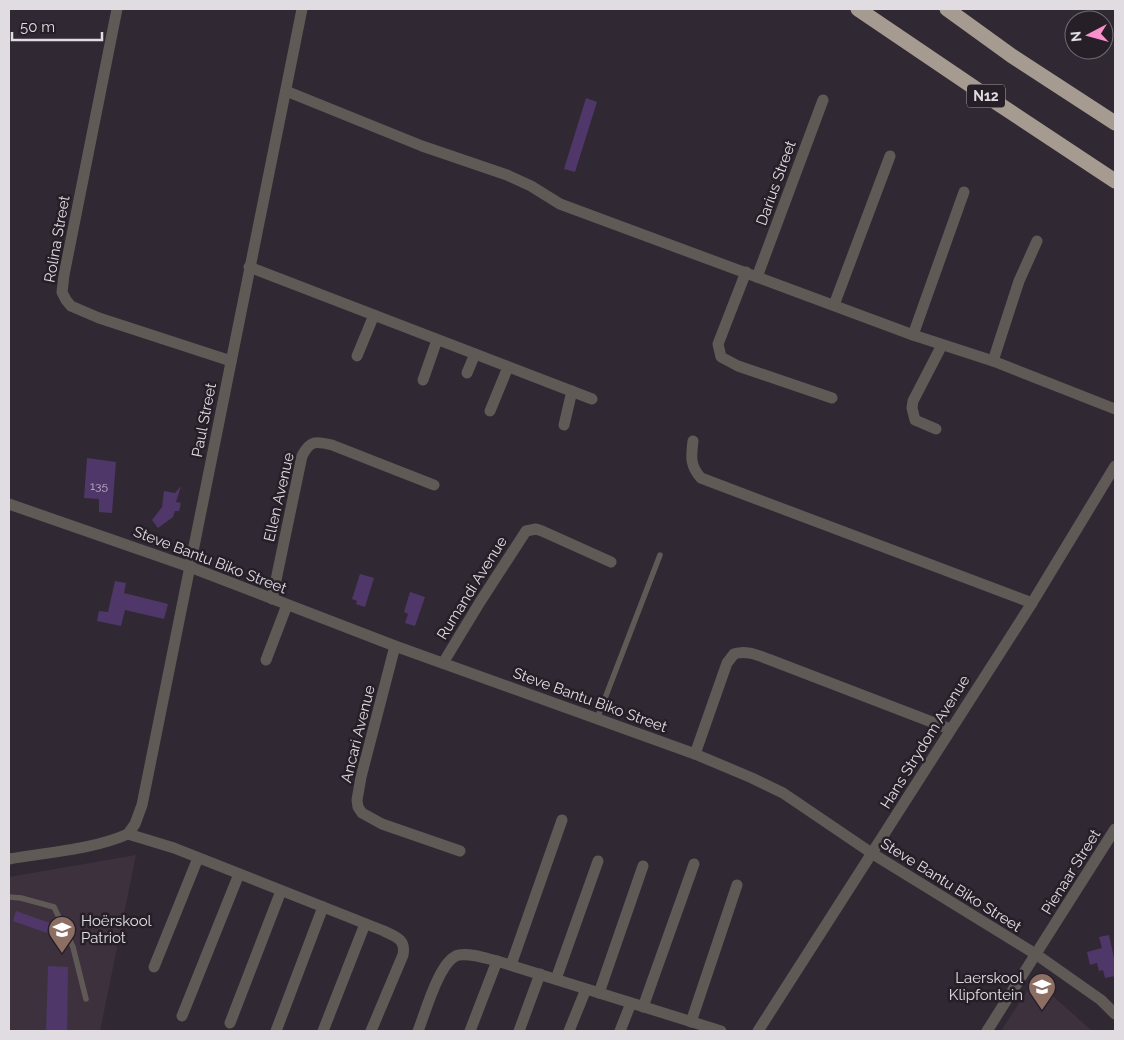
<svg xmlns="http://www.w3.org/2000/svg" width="1124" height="1040" viewBox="0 0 1124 1040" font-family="Raleway,sans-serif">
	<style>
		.education { fill: #3e313e }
		.building { fill: #503769 }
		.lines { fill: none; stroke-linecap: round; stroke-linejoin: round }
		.service { stroke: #5f5a56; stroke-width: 5.5 }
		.minor { stroke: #5f5a56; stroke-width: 11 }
		.motorway { stroke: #a69b90; stroke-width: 15 }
		.labels { text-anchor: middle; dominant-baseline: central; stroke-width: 5; stroke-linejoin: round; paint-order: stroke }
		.number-label { font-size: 12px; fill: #bcb3c4 }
		.shield { fill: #261f28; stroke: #a8a3aa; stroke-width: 1 }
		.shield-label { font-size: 14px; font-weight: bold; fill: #e0dce2 }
		.street-label { font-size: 15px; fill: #e0dce2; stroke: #261f28 }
		.poi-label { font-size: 15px; fill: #e0dce2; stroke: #261f28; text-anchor: start }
	</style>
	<rect width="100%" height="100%" fill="#302832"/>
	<g class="education">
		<polygon points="136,855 100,1031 9,1031 9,877"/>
		<polygon points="1045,989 1092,1031 1001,1031 1027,991"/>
	</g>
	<g class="building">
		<polygon points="586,98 597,102 575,172 564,169"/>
		<polygon points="87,458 116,462 112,513 99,512 99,499 84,498"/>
		<polygon points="181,486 176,502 181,503 179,511 175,511 173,517 158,528 152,520 162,507 164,491 175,493"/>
		<polygon points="360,574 374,578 365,607 356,604 357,601 352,599"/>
		<polygon points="115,581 126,583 124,593 168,604 164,619 125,610 121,626 97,621 99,611 108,612"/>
		<polygon points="410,592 425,597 415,626 405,623 408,614 404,612"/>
		<polygon points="16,911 50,923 47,933 13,921"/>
		<polygon points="1109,935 1115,963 1115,976 1105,978 1103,970 1099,971 1097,963 1090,965 1087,952 1102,948 1099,937"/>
		<polygon points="48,966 68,967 67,1031 46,1031"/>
	</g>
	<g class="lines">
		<g class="service">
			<polyline points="597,719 660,555"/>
			<polyline points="9,897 21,898 54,907 73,947 86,999"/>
		</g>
		<g class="minor">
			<polyline points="117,9 64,275 62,292 66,300 71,306 99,318 231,361"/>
			<polyline points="286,91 422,146 507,175 531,186 560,204 913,335 993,361 1115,409"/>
			<polyline points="249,267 592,399"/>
			<polyline points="746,272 718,344 721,357 738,366 832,398"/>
			<polyline points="757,277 823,100"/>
			<polyline points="834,305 890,156"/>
			<polyline points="913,335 964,192"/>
			<polyline points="357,356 374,315"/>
			<polyline points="993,361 1019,281 1037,241"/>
			<polyline points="467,373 475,354"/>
			<polyline points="423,380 437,340"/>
			<polyline points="490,411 508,367"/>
			<polyline points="564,425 572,391"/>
			<polyline points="936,429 915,420 912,408 913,401 942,345"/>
			<path d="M 693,441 C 691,457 690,466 701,478 L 1032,603"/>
			<polyline points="9,504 190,567 395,646 695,754 752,778 783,793 873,854 1037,955 1101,1000 1115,1014"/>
			<path d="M 272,599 L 302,456 C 310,440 316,441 332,445 L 434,485"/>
			<polyline points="395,646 361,777 357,800 358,807 362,813 382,824 460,851"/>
			<polyline points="266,660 287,605"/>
			<polyline points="443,663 480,602 526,531 536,529 542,531 611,562"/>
			<path d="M 695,754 L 727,663 L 734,654 C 746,650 757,655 768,659 L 950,729"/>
			<polyline points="128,834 135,824 142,805 302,9"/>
			<path d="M 128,834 L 174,848 L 384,931 C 396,937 406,939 403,955 L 371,1031"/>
			<path d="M 9,859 C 49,852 91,850 128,834"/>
			<polyline points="511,965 562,820"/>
			<polyline points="154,967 198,858"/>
			<polyline points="556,979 598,861"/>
			<polyline points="599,993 643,866"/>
			<polyline points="643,1007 694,864"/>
			<polyline points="182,1016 239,874"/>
			<polyline points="691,1022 737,885"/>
			<polyline points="230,1023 281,891"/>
			<polyline points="276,1031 323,907"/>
			<polyline points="323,1031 365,924"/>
			<path d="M 418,1031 C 425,1014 440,958 459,955 C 471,953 485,958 497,961 L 721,1031"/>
			<polyline points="470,1031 497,961"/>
			<polyline points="519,1031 540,974"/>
			<polyline points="569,1031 586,989"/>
			<polyline points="620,1031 631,1003"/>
			<polyline points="758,1031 1032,603 1115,466"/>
			<polyline points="987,1031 1115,829"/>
		</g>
		<g class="motorway">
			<polyline points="858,9 988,97 1115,181"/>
			<polyline points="947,9 1012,56 1115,123"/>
		</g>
	</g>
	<defs>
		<symbol id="school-pin" viewBox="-11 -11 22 30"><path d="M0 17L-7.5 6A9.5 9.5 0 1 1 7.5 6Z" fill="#8d6e63" stroke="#261f28"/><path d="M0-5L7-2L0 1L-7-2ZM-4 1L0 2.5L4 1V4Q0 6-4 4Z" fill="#fff"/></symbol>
	</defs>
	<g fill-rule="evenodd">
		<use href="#school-pin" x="46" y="914" width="32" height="43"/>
		<use href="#school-pin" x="1026" y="971" width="32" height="43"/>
	</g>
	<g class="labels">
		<g class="number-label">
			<text x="99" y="486">135</text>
		</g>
		<rect class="shield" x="967" y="84.5" width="38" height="23" rx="4"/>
		<g class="shield-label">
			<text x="986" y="96">N12</text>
		</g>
		<g class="street-label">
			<text transform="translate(776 183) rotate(-70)">Darius Street</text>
			<text transform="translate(57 239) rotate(-80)">Rolina Street</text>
			<text transform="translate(204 420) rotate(-79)">Paul Street</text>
			<text transform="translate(279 497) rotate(-77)">Ellen Avenue</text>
			<text transform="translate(210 560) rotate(21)">Steve Bantu Biko Street</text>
			<text transform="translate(472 588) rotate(-58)">Rumandi Avenue</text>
			<text transform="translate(590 700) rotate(20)">Steve Bantu Biko Street</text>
			<text transform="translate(358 734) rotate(-76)">Ancari Avenue</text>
			<text transform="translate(925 742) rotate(-58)">Hans Strydom Avenue</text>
			<text transform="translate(1071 872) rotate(-58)">Pienaar Street</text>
			<text transform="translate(951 885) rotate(32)">Steve Bantu Biko Street</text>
		</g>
		<g class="poi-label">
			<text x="81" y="921">Hoërskool<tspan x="81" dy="17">Patriot</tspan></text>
			<text x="1023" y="978" text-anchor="end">Laerskool<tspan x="1023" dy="17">Klipfontein</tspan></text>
		</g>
	</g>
	<rect width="1124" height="1040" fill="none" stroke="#e0dce2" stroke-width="20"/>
	<g transform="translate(1089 35) rotate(264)"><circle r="24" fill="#261f28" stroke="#706b72"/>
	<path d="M0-4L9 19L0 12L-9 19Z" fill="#f890cc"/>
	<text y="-8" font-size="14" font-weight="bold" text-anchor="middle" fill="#e0dce2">N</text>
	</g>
	<path d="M12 32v8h90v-8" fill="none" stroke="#e0dce2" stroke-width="2.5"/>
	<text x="20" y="32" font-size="15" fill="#e0dce2" stroke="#261f28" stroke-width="4" paint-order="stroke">50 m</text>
</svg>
